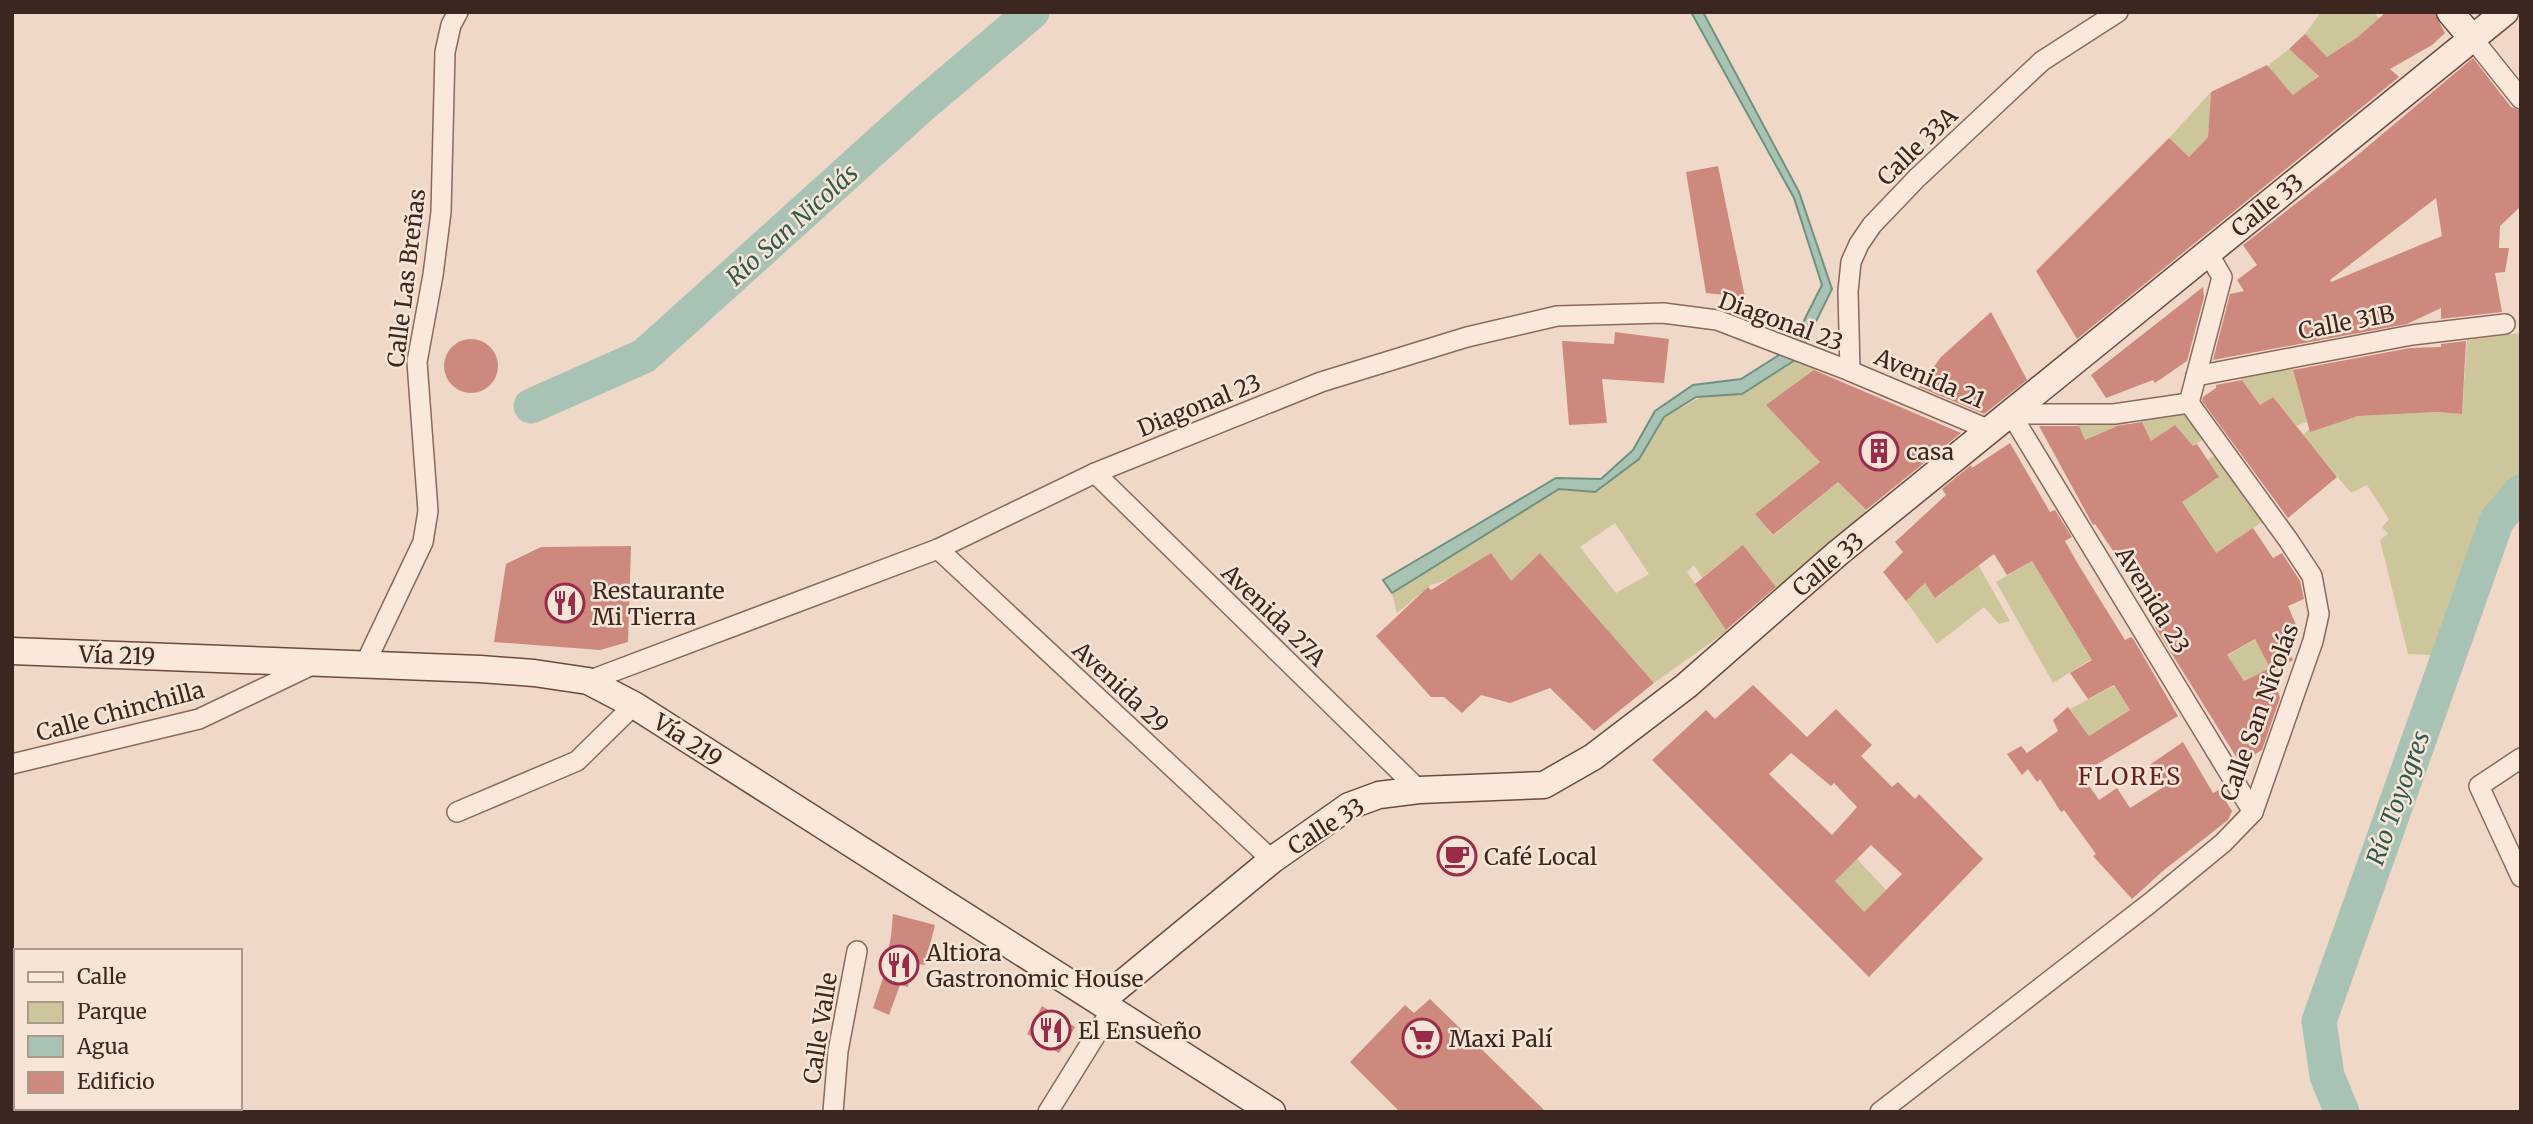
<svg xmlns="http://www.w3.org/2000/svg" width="2533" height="1124" viewBox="0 0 2533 1124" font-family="Merriweather,serif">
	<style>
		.green { fill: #cdc69b; fill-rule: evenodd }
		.water { fill: #a8c3b4; stroke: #6f9280; stroke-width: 2 }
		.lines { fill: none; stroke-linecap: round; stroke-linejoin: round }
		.river { stroke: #a8c3b4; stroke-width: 35 }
		.building { fill: #cd897d; fill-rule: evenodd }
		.minor-casing { stroke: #8b695c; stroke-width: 22 }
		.secondary-casing { stroke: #6d4a3f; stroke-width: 29 }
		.minor { stroke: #f9e8db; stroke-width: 19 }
		.secondary { stroke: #f9e8db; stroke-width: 26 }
		.labels { text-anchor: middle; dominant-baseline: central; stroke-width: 5; stroke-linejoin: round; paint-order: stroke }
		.street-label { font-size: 23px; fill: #3b2620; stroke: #f6e5d7 }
		.poi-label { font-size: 23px; fill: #3b2620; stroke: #f6e5d7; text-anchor: start }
		.water-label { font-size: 24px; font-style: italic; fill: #2f5b4c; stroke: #f6e5d7 }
		.neighbourhood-label { font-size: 24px; letter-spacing: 2px; fill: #681f23; stroke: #f6e5d7 }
	</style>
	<rect width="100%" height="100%" fill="#efd8c7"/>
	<g class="green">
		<polygon points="2321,12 2373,12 2379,18 2328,69 2314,79 2297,99 2279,79 2257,108 2270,64 2289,49 2304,62 2319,49 2305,34"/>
		<polygon points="2211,92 2208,137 2189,157 2169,138"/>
		<polygon points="2521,333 2521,491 2495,520 2449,656 2408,654 2380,540 2388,534 2382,527 2389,519 2367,485 2351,493 2303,435 2309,429 2358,416 2437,412 2462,414 2467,340"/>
		<path d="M 1798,358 L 1819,367 L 1766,405 L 1820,462 L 1755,514 L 1773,536 L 1838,482 L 1868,513 L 1779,591 L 1743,545 L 1702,578 L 1694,565 L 1687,572 L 1727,631 L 1654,683 L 1541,554 L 1511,581 L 1491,553 L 1453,578 L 1431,585 L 1397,613 L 1392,593 L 1559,489 L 1595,492 L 1639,459 L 1664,417 L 1701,397 L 1742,394 ZM 1615,523 L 1649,574 L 1616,593 L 1580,547 Z"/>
		<polygon points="2292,366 2307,422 2296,426 2273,397 2260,405 2240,377"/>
		<polygon points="2186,411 2205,438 2193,446 2151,441 2139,418"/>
		<polygon points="2127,420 2132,434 2123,441 2116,426 2085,440 2076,421"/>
		<polygon points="2218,454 2265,520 2204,561 2171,513 2161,458 2191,495 2217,479 2204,461"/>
		<polygon points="1968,547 2010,621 1999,624 1984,607 1937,644 1906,601 1925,583 1936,598 1971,571"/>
		<polygon points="2032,561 2092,659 2053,683 1996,582"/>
		<polygon points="2152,596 2187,606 2157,626 2141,601"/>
		<polygon points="2259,637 2262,651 2270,668 2244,681 2227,656"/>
		<polygon points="2114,686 2130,710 2089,736 2070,709"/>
		<polygon points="1857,859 1886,890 1834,942 1850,897 1835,881"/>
	</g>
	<polygon class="water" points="1691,12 1703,12 1799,192 1832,289 1798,358 1742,394 1696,397 1664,417 1639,459 1595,492 1559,489 1392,593 1383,580 1556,478 1601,479 1633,450 1655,411 1693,385 1741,379 1790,348 1822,285 1794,198"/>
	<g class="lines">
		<g class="river">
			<polyline points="531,406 644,356 921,106 1032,12"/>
			<polyline points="2342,1112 2327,1076 2319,1021 2497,520 2521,492"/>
		</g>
	</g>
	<g class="building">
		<polygon points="2386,12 2434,12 2445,33 2432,45 2390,69 2399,77 2077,339 2036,271 2169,138 2189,157 2208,137 2211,92 2267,65 2293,95 2319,76 2289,49 2305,34 2327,57 2358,37"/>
		<path d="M 2473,58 L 2511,107 L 2521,111 L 2521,206 L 2500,226 L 2499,248 L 2509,248 L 2505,272 L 2495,273 L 2502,312 L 2441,319 L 2441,308 L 2407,324 L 2213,360 L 2230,294 L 2244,291 L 2237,280 L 2257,265 L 2243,245 L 2354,158 ZM 2436,198 L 2442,236 L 2331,282 L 2330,280 Z"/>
		<polygon points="1718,166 1745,297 1706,293 1686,172"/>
		<polygon points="2203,287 2204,297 2187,361 2155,383 2153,380 2106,398 2091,375"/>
		<polygon points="1991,312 2027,380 1984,414 1919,387 1941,357"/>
		<polygon points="1615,332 1669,339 1664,383 1602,379 1607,423 1569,425 1562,341 1614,344"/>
		<circle cx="471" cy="366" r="27"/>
		<polygon points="2466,341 2462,414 2437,412 2358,416 2310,432 2293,370 2410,348 2441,347 2441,344"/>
		<polygon points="1814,370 1961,433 1866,510 1838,482 1773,535 1755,514 1820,462 1766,405"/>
		<polygon points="2242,380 2260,405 2273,397 2337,477 2288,518 2202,401 2203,397 2216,388 2216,385"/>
		<path d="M 2142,422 L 2151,441 L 2175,425 L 2193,446 L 2197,444 L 2219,477 L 2182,502 L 2216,553 L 2253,528 L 2273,558 L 2282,553 L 2300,581 L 2304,599 L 2288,606 L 2299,632 L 2284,639 L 2293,660 L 2272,673 L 2270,669 L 2280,698 L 2262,750 L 2240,763 L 2155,627 L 2166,620 L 2135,569 L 2128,573 L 2095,524 L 2093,525 L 2039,426 L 2079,426 L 2085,440 L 2117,426 ZM 2255,639 L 2270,668 L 2244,681 L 2227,655 Z"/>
		<polygon points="2010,443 2050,512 2055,510 2072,537 2065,541 2078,564 2125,640 2131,637 2134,640 2178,716 2081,774 2099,800 2117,788 2130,808 2162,788 2148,766 2183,742 2213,793 2219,790 2232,811 2228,820 2164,870 2132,899 2093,856 2096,854 2064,810 2061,812 2040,779 2037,782 2028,769 2022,775 2007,754 2021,746 2027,753 2058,731 2053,720 2068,707 2089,736 2130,710 2114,685 2088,699 2070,673 2092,660 2032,561 2007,575 1994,554 1935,598 1925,583 1906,601 1883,572 1903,552 1895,542 1946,495 1942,489 1971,465 1972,468"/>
		<polygon points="1743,545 1776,587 1726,630 1695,584"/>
		<polygon points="631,546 628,642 600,650 494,642 506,564 541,547"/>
		<polygon points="1491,553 1511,581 1540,553 1654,683 1594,731 1550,688 1510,703 1481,695 1462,713 1444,697 1431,697 1376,636 1428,587 1431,590"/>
		<path d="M 1753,685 L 1807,737 L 1836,709 L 1872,745 L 1861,756 L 1892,787 L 1898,782 L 1915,799 L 1919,794 L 1983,859 L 1869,977 L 1652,760 L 1706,710 L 1715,719 ZM 1791,753 L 1831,786 L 1834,783 L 1857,807 L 1832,835 L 1769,774 ZM 1871,845 L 1902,874 L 1864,912 L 1835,881 Z"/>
		<polygon points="893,914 935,925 925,965 918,964 916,974 910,973 908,987 900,985 889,1015 873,1008 883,978 891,936"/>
		<polygon points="1430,999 1546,1112 1400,1112 1350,1062 1405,1005 1414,1013"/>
		<polygon points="1042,1006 1075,1027 1059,1053 1027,1034"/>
	</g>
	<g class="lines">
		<defs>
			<g id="minor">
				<polyline points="2473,39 2521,99"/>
				<polyline points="1850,371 1848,291 1851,262 1859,244 1872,225 1917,178 2042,61 2118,12"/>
				<polyline points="2196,376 2412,335 2505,324"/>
				<polyline points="2189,403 2222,277 2208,253"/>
				<polyline points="2011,414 2253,812"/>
				<polyline points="2011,414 2114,414 2189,403"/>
				<polyline points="1095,473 1419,790"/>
				<polyline points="938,549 1272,860"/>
				<polyline points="365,664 423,542 428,511 417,362 433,275 441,212 445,52 451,25 458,12"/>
				<polyline points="588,681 938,549 1095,473 1321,382 1467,337 1557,316 1663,313 1717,320 1850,371 1992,431"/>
				<polyline points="2521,758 2479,786 2521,877"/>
				<polyline points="12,764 199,719 314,664"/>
				<polyline points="457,812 577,761 634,705"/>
				<polyline points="833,1112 838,1051 857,951"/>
				<polyline points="1048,1112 1112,1009"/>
				<polyline points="1880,1112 2150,903 2223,843 2253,812 2313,641 2319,614 2312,576 2289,541 2189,403"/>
			</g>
			<g id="secondary">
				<polyline points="2450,12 2473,39"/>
				<polyline points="12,651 480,669 534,673 588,681 634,705 1272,1112"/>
				<polyline points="1101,1001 1272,860 1349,806 1379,795 1419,790 1544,785 1593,757 1686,686 1838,553 2505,12"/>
			</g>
		</defs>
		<use href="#minor" class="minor-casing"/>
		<use href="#secondary" class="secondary-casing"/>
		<use href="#minor" class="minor"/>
		<use href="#secondary" class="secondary"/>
	</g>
	<defs>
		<symbol id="building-ring" viewBox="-11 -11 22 22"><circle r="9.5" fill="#f6e5d7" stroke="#9a2c4a" stroke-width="1.5"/><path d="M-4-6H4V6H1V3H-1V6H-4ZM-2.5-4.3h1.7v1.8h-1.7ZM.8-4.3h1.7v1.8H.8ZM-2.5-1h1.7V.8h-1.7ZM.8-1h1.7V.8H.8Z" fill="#9a2c4a"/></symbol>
		<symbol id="restaurant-ring" viewBox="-11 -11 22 22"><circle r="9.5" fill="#f6e5d7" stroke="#9a2c4a" stroke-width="1.5"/><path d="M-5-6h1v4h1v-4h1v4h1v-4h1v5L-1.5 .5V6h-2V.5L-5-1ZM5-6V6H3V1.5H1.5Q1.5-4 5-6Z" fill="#9a2c4a"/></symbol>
		<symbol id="cafe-ring" viewBox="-11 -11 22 22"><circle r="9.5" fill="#f6e5d7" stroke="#9a2c4a" stroke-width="1.5"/><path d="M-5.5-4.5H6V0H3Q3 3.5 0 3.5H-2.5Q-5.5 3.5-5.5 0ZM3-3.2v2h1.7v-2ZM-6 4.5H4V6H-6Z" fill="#9a2c4a"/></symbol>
		<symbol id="supermarket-ring" viewBox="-11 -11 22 22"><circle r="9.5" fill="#f6e5d7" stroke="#9a2c4a" stroke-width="1.5"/><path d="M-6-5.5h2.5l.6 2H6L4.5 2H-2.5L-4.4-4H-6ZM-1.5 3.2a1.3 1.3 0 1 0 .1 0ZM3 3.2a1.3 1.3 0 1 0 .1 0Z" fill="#9a2c4a"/></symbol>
	</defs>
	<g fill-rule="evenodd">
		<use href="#building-ring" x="1857" y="429" width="44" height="44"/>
		<use href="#restaurant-ring" x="543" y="581" width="44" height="44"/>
		<use href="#cafe-ring" x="1435" y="834" width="44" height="44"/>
		<use href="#restaurant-ring" x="877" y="943" width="44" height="44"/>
		<use href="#restaurant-ring" x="1029" y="1008" width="44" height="44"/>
		<use href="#supermarket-ring" x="1400" y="1016" width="44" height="44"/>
	</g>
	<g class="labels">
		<g class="street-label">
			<text transform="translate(1917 146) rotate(-44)">Calle 33A</text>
			<text transform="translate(2267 205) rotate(-39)">Calle 33</text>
			<text transform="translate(406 278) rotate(-83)">Calle Las Breñas</text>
			<text transform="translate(1781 321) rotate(20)">Diagonal 23</text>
			<text transform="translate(2346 322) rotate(-11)">Calle 31B</text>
			<text transform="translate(1930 378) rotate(23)">Avenida 21</text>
			<text transform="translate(1199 405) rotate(-22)">Diagonal 23</text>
			<text transform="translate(1828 564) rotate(-40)">Calle 33</text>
			<text transform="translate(2153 600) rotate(59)">Avenida 23</text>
			<text transform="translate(1274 615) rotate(44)">Avenida 27A</text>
			<text transform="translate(117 655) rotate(2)">Vía 219</text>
			<text transform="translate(1121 687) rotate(43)">Avenida 29</text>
			<text transform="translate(120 711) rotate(-15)">Calle Chinchilla</text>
			<text transform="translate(2259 712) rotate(-70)">Calle San Nicolás</text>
			<text transform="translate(688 740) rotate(33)">Vía 219</text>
			<text transform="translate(1326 826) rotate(-32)">Calle 33</text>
			<text transform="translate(820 1028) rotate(-81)">Calle Valle</text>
		</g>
		<g class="poi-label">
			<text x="1906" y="451">casa</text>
			<text x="592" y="590">Restaurante<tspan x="592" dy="26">Mi Tierra</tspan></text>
			<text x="1484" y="856">Café Local</text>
			<text x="926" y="952">Altiora<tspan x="926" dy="26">Gastronomic House</tspan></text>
			<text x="1078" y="1030">El Ensueño</text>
			<text x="1449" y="1038">Maxi Palí</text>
		</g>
		<g class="water-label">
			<text transform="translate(792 225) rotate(-42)">Río San Nicolás</text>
			<text transform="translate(2398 798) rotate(-70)">Río Toyogres</text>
		</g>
		<g class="neighbourhood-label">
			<text x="2130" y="776">FLORES</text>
		</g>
	</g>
	<rect width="2533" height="1124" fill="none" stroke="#3b2620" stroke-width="28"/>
	<rect x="14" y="949" width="228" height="161" fill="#f6e5d7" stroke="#ab998e" stroke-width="2"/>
	<rect x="28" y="972" width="35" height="10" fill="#f9e8db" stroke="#ab998e" stroke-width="2"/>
	<text x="77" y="984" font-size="21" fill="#3b2620">Calle</text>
	<rect x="28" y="1002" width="35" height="21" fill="#cdc69b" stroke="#ab998e" stroke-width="2"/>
	<text x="77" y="1019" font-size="21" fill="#3b2620">Parque</text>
	<rect x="28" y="1036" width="35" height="21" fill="#a8c3b4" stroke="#ab998e" stroke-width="2"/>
	<text x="77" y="1054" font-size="21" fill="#3b2620">Agua</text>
	<rect x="28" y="1072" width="35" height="21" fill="#cd897d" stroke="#ab998e" stroke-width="2"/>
	<text x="77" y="1089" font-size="21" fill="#3b2620">Edificio</text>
</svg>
